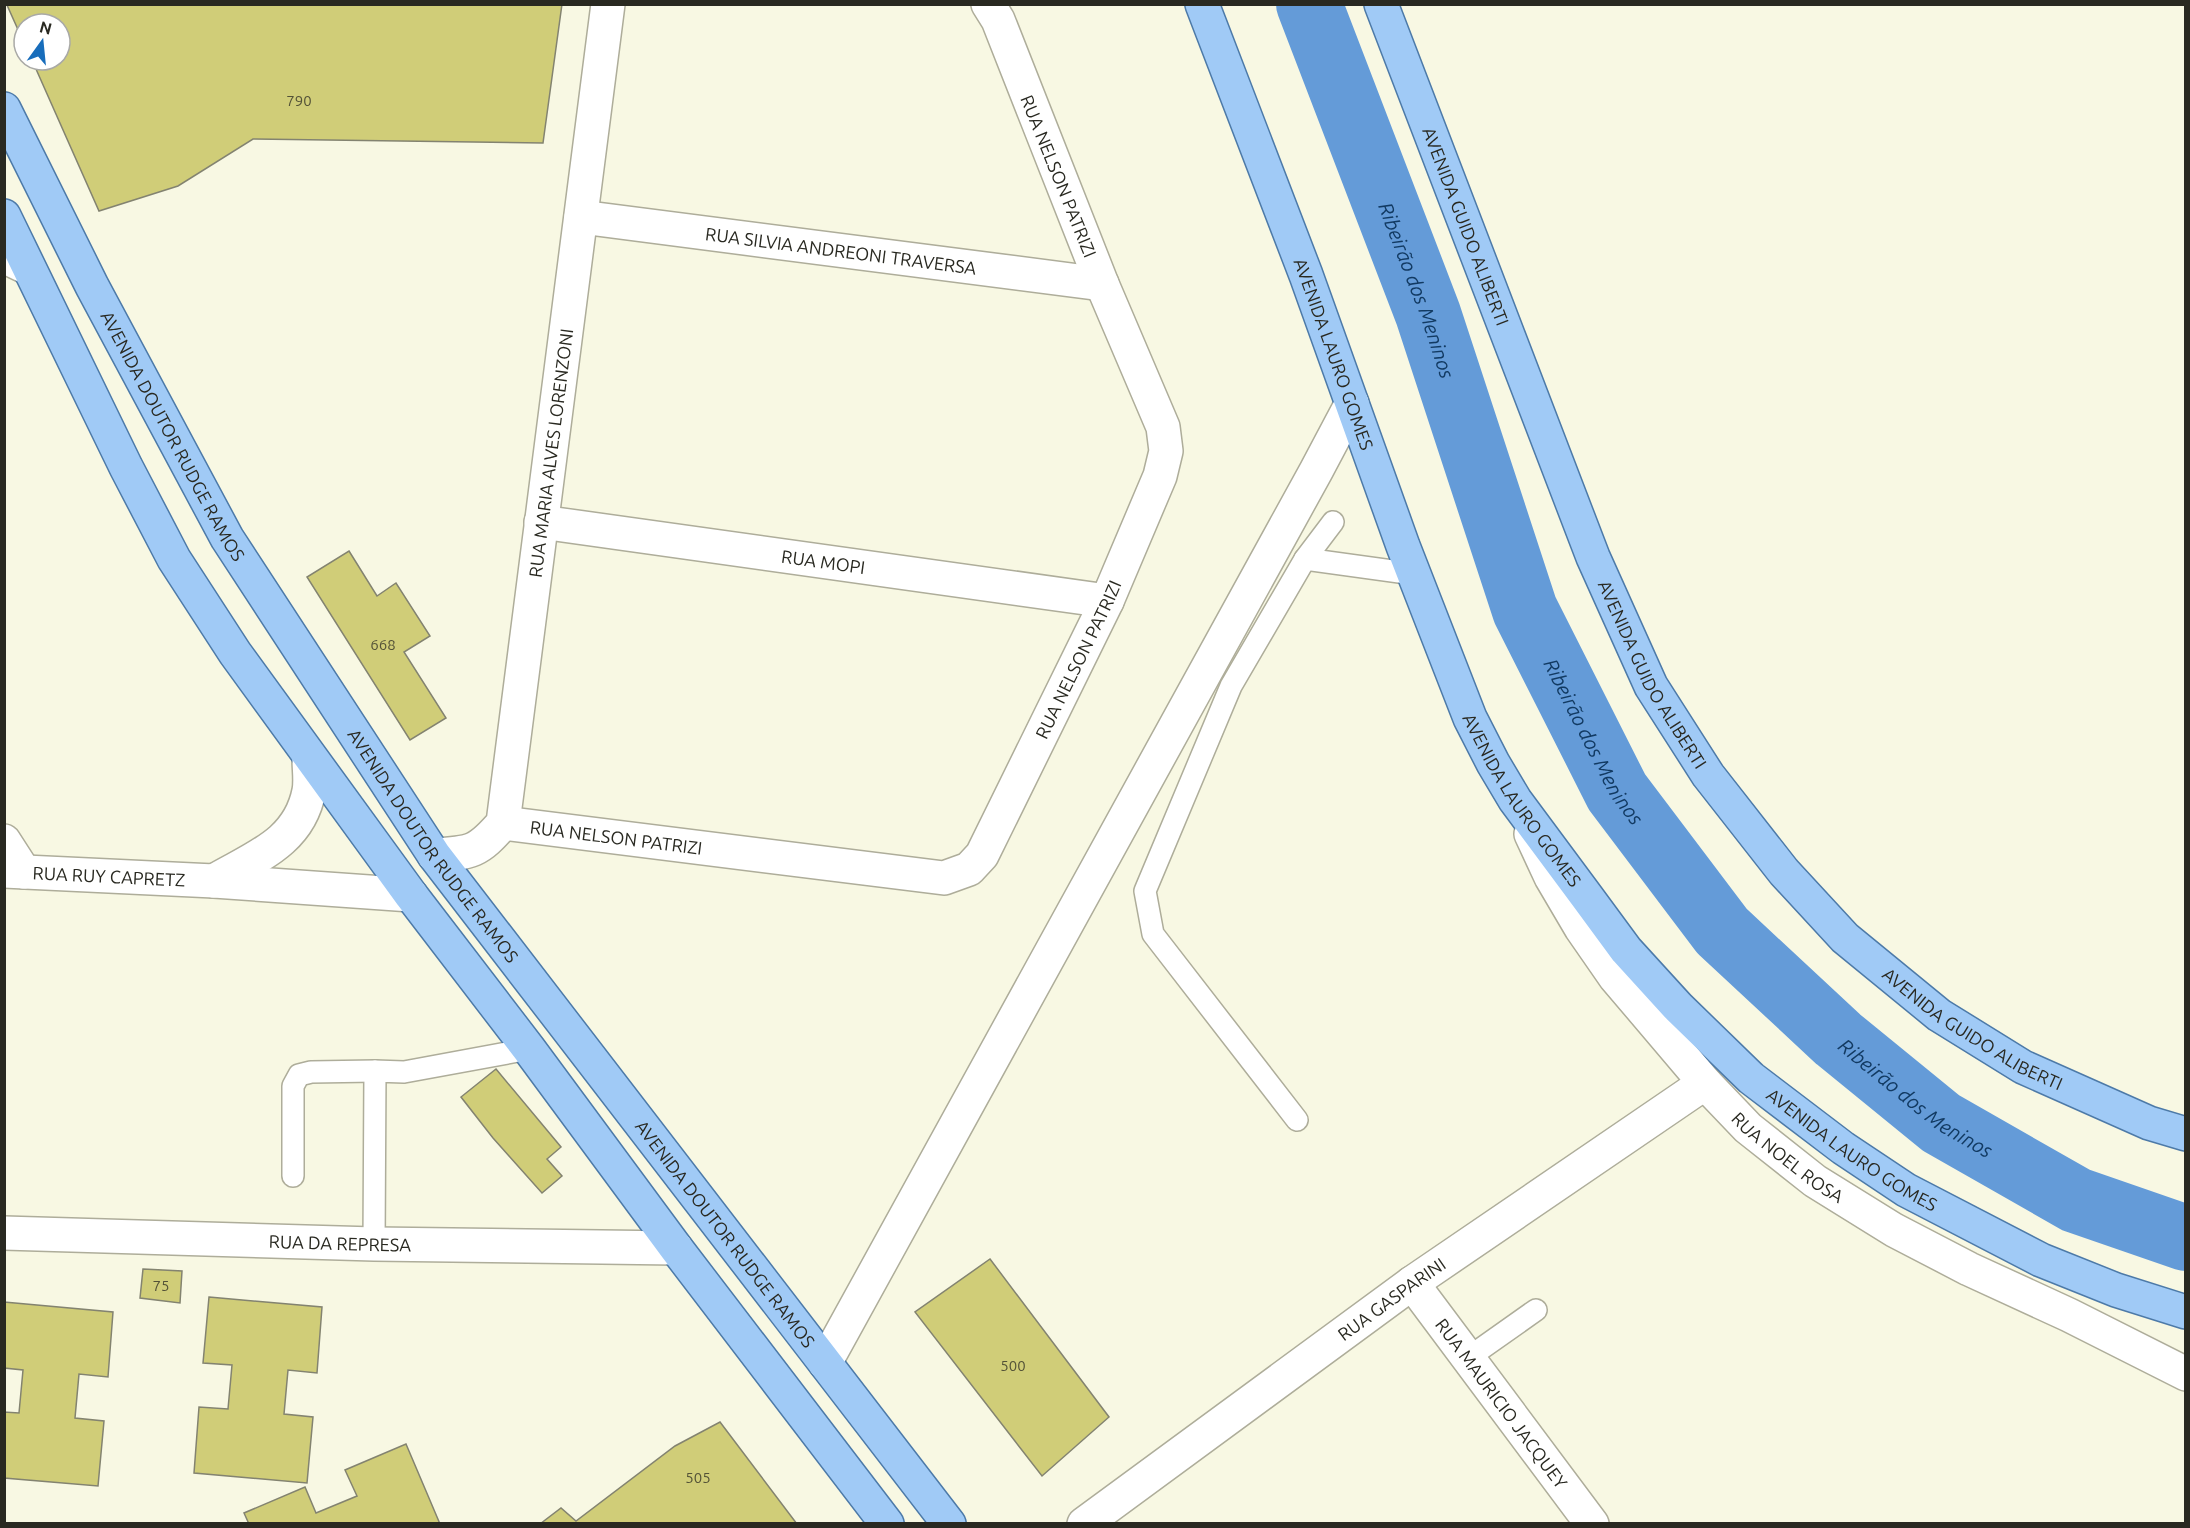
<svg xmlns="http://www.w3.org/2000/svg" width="2190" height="1528" viewBox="0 0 2190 1528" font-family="Ubuntu,sans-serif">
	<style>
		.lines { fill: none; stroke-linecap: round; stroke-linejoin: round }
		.river { stroke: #649bd8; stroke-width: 66 }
		.building { fill: #d0cd78; stroke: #838370; stroke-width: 1.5 }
		.service-casing { stroke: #aead9a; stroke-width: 24 }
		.minor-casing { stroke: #aead9a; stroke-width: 36 }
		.primary-casing { stroke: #4d7aa8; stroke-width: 36 }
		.service { stroke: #fff; stroke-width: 21 }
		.minor { stroke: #fff; stroke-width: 33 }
		.primary { stroke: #a0caf6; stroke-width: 33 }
		.labels { text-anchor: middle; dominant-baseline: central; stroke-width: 4.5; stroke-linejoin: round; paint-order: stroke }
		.number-label { font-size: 15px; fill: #535237 }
		.street-label { font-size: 18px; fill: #292921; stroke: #fff }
		.water-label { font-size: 20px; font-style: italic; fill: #123a62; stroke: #fff }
	</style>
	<rect width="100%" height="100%" fill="#f8f8e3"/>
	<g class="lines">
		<path class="river" id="s1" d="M 1309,4 L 1428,314 L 1525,610 L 1617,792 L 1722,931 L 1838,1039 L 1941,1123 L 2076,1200 L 2186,1238"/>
	</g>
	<g class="building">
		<polygon points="9,4 562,4 543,143 253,139 178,186 99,211 32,60 60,60 60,24 24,24 24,43 7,5"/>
		<polygon points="349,551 377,596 396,583 430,636 404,652 446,718 410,740 307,577"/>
		<polygon points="496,1069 561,1147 547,1159 562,1176 542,1193 493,1138 461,1097"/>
		<polygon points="990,1259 1109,1417 1042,1476 915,1312"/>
		<polygon points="143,1269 182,1271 180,1303 140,1298"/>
		<polygon points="209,1297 322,1307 317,1373 288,1370 284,1414 313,1417 307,1483 194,1473 199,1407 228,1409 232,1365 203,1363"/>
		<polygon points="4,1302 113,1312 108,1377 79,1374 75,1418 104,1421 98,1486 4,1478 4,1412 19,1413 23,1370 4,1368"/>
		<polygon points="720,1422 797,1524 540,1524 561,1508 576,1521 675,1446"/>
		<polygon points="406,1444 440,1524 249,1524 244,1513 305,1487 316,1513 357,1496 345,1470"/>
	</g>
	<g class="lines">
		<defs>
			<g id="service">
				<polyline points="4,263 35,278"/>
				<polyline points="1305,559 1414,574"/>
				<polyline points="1297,1120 1153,934 1145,891 1231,686 1305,559 1333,522"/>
				<polyline points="293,1176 293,1086 299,1075 311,1072 375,1071"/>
				<polyline points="374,1244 375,1071 404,1072 529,1049"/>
				<polyline points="1468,1358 1536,1310"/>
			</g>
			<g id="minor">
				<path id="s2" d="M 581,217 L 1102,284"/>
				<path id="s3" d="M 541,522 L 1107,601"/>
				<path id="s4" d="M 503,823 L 944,878 L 969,869 L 982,855 L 1107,601 L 1160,476 L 1166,451 L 1163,427 L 1102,284 L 998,20 L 988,4"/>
				<path id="s5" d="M 1531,834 L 1551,877 L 1581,928 L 1615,977 L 1705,1083 L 1748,1128 L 1815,1181 L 1894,1230 L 1969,1269 L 2069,1315 L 2186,1374"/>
				<polyline points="4,841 24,872"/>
				<path id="s6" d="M 434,855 C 472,853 478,852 503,823 L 608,4"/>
				<path id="s7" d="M 4,871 L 214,881 L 411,895"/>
				<path d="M 214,881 C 255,857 299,843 309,791 C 311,781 309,769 309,758"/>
				<path id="s8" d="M 4,1233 L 374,1244 L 676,1248"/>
				<path id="s9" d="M 1412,1283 L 1592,1524"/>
				<polyline points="825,1363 1316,471 1352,403"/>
				<path id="s10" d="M 1084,1524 L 1412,1283 L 1705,1083"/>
			</g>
			<g id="primary">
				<path id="s11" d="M 1202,4 L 1306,275 L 1403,546 L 1470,718 L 1493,763 L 1515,800 L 1587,897 L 1626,950 L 1678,1007 L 1751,1078 L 1843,1148 L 1906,1190 L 2041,1260 L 2116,1290 L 2186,1312"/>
				<path id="s12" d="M 1381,4 L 1593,557 L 1651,686 L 1708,775 L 1784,872 L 1845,938 L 1939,1015 L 2023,1067 L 2149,1123 L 2186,1134"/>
				<path id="s13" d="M 4,109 L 92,286 L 227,538 L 434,855 L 949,1524"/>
				<polyline points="4,216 126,467 174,559 235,653 411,895 529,1049 676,1248 887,1524"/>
			</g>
		</defs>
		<use href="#service" class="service-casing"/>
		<use href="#minor" class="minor-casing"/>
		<use href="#primary" class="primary-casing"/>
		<use href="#service" class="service"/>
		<use href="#minor" class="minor"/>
		<use href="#primary" class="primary"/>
	</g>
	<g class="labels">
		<g class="number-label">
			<text x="299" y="100">790</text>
			<text x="383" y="644">668</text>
			<text x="161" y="1285">75</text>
			<text x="1013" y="1365">500</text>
			<text x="698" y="1477">505</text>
		</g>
		<g class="street-label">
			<text transform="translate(1059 176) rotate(68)">RUA NELSON PATRIZI</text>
			<text stroke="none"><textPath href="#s12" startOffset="238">AVENIDA GUIDO ALIBERTI</textPath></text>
			<text stroke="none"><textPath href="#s2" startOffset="262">RUA SILVIA ANDREONI TRAVERSA</textPath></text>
			<text stroke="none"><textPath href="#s11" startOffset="374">AVENIDA LAURO GOMES</textPath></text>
			<text stroke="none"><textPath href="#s13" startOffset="368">AVENIDA DOUTOR RUDGE RAMOS</textPath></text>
			<text stroke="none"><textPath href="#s6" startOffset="453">RUA MARIA ALVES LORENZONI</textPath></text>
			<text stroke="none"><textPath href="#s3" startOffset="285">RUA MOPI</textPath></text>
			<text stroke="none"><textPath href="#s4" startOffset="708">RUA NELSON PATRIZI</textPath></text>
			<text stroke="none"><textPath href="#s12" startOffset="724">AVENIDA GUIDO ALIBERTI</textPath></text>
			<text stroke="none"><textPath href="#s11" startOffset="860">AVENIDA LAURO GOMES</textPath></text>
			<text stroke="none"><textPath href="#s4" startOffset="114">RUA NELSON PATRIZI</textPath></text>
			<text stroke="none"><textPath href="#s13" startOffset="854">AVENIDA DOUTOR RUDGE RAMOS</textPath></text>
			<text stroke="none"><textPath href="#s7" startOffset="105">RUA RUY CAPRETZ</textPath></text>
			<text stroke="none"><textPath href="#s12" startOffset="1210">AVENIDA GUIDO ALIBERTI</textPath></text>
			<text stroke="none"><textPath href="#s11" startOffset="1346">AVENIDA LAURO GOMES</textPath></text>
			<text stroke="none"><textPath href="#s5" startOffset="417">RUA NOEL ROSA</textPath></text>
			<text stroke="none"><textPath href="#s13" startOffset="1340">AVENIDA DOUTOR RUDGE RAMOS</textPath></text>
			<text stroke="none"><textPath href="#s8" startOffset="336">RUA DA REPRESA</textPath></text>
			<text stroke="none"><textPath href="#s10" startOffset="381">RUA GASPARINI</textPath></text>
			<text stroke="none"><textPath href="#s9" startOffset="150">RUA MAURICIO JACQUEY</textPath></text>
		</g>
		<g class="water-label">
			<text stroke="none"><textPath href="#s1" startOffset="306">Ribeirão dos Meninos</textPath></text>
			<text stroke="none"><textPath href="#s1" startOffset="792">Ribeirão dos Meninos</textPath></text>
			<text stroke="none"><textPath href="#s1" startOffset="1278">Ribeirão dos Meninos</textPath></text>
		</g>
	</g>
	<rect width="2190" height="1528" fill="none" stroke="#292921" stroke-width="12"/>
	<g transform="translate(42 42) rotate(15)"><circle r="28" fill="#ffffff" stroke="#a9a9a6" stroke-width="1.5"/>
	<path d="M0-4.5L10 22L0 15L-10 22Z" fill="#186dbb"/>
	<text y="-9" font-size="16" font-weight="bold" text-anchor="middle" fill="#292921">N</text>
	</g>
</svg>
